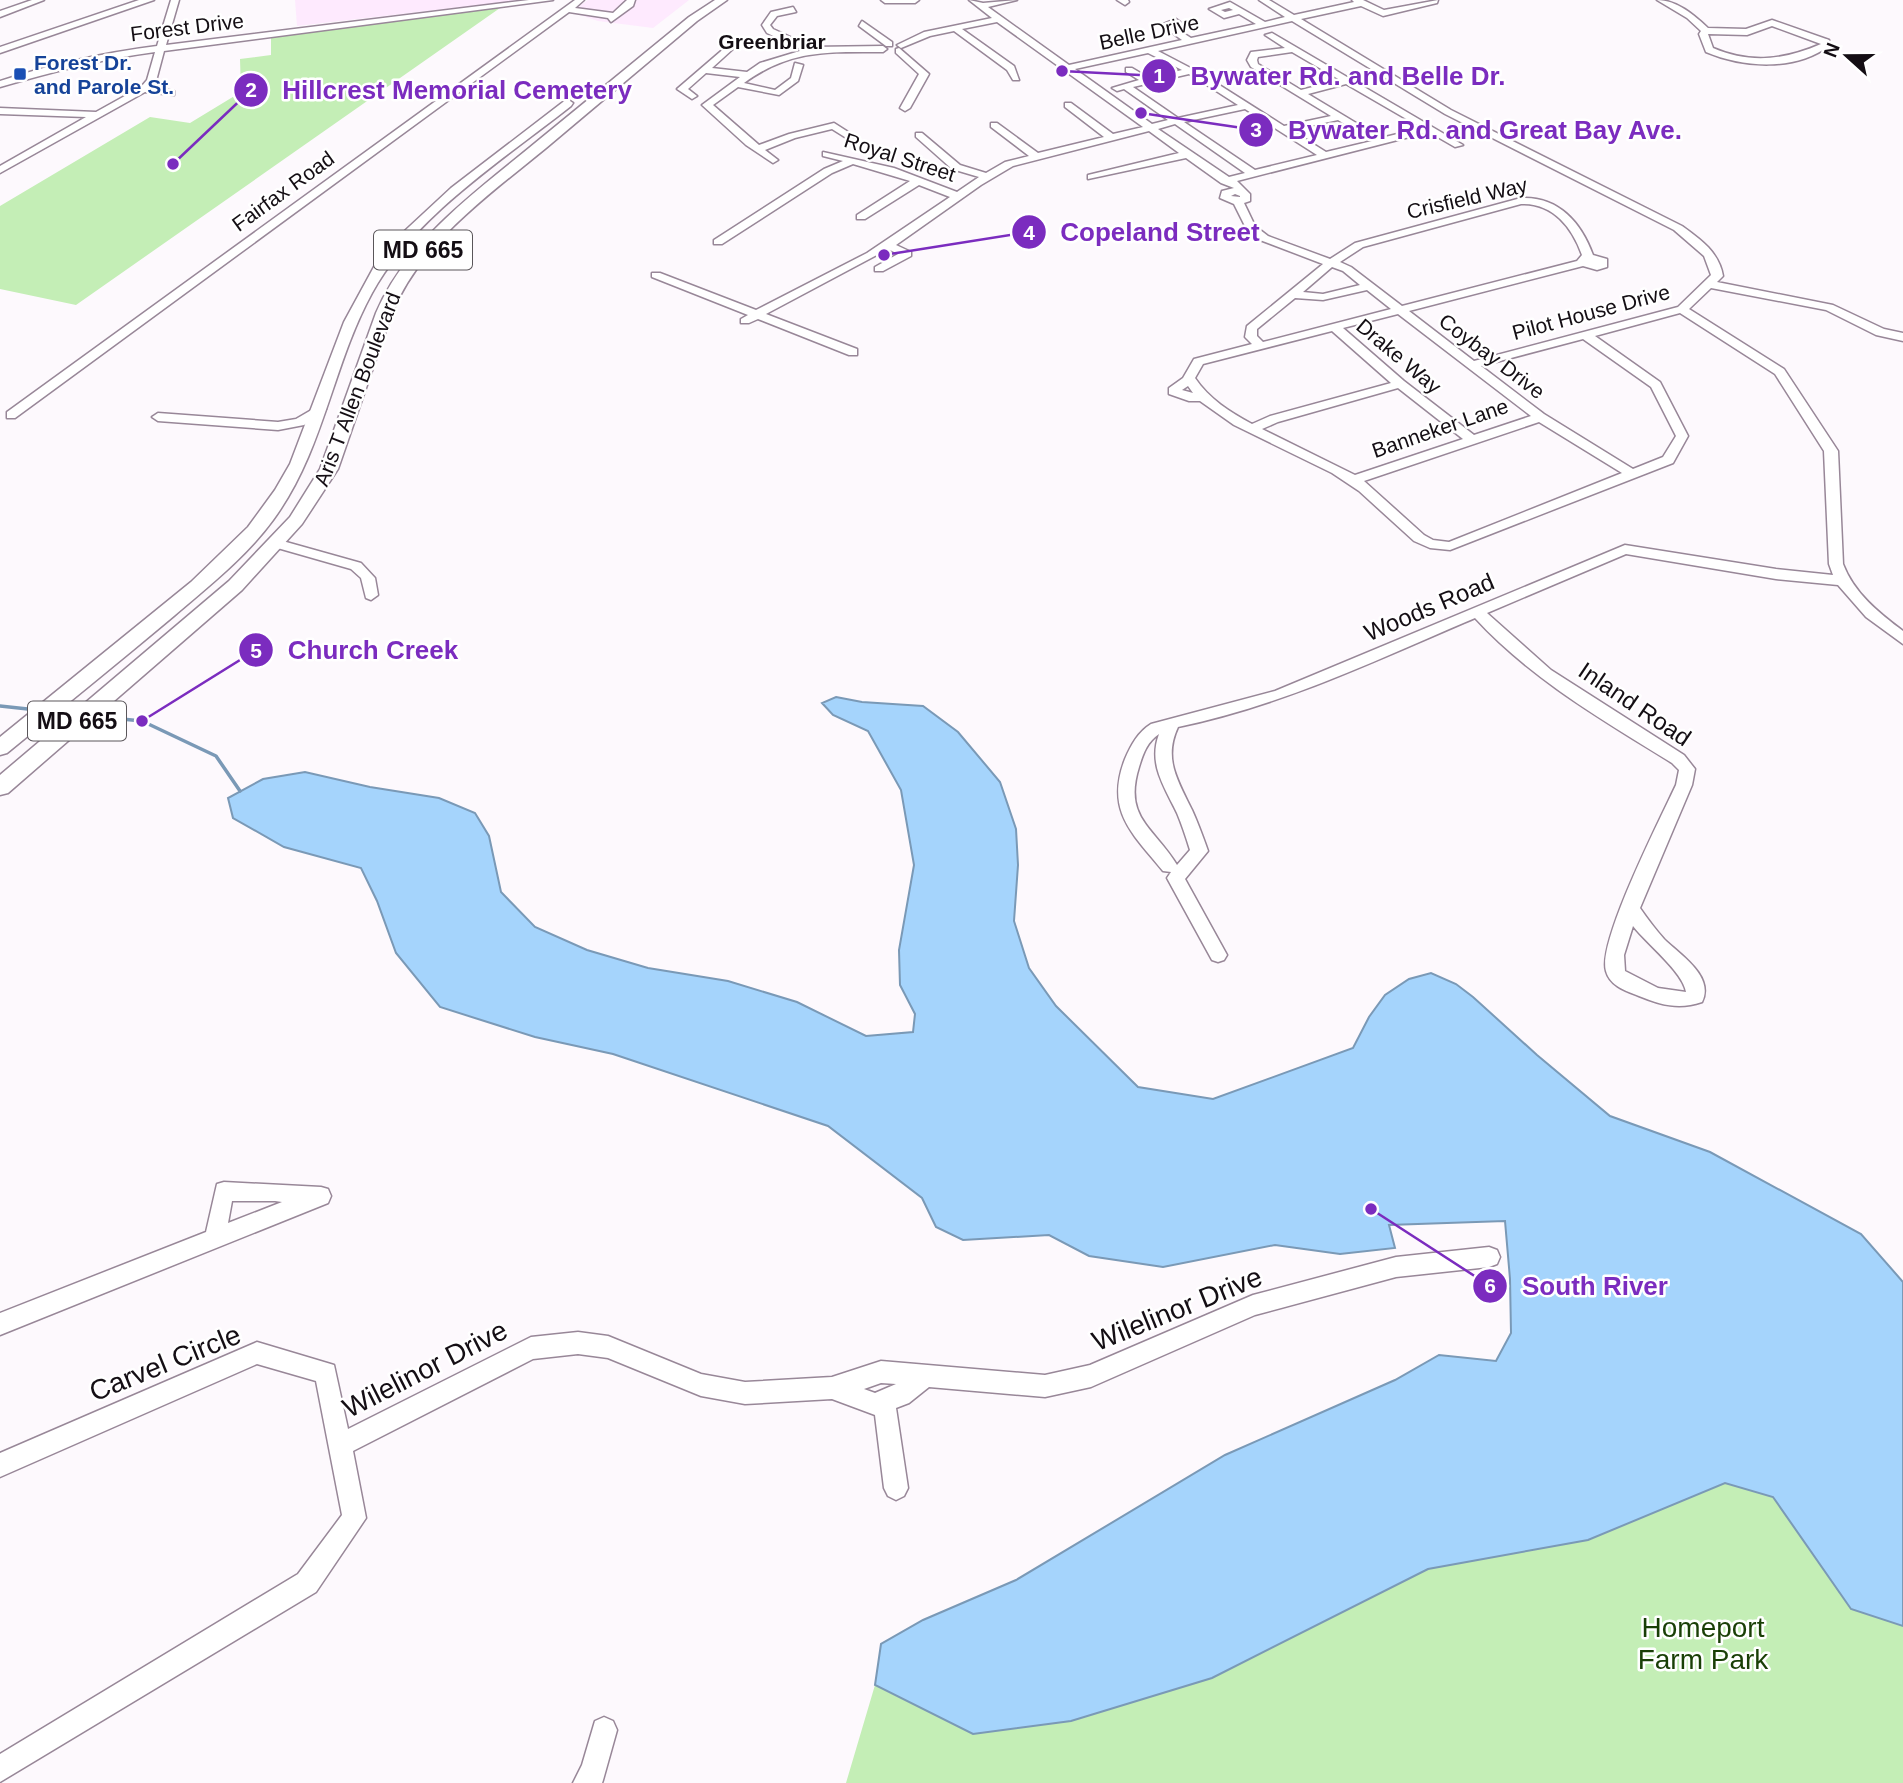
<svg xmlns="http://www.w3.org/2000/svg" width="1903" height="1783" viewBox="0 0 1903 1783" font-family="Arial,sans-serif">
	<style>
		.built { fill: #feeafe }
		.green { fill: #c4eeb6 }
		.water { fill: #a5d4fc; stroke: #7a99b6; stroke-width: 2 }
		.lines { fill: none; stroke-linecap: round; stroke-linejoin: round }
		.stream { stroke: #7a99b6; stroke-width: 3.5 }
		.minor-casing { stroke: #988798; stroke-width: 3 }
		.major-casing { stroke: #988798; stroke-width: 3 }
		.minor { fill: #fff; fill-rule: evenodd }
		.major { fill: #fff; fill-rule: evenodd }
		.transit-dot { fill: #1a4fb4; stroke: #fff; stroke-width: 2.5 }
		.labels { text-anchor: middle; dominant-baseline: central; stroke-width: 5; stroke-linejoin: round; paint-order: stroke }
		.far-street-label { font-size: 21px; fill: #140e14; stroke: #fff }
		.far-neighbourhood-label { font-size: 21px; font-weight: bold; fill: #140e14; stroke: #fff }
		.far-transit-label { font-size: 21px; font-weight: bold; fill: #164399; stroke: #fff; text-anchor: start }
		.shield { fill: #fff; stroke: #5a565a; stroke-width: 2 }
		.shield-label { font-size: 23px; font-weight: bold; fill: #140e14 }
		.street-label { font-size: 24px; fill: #140e14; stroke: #fff }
		.near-street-label { font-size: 28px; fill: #140e14; stroke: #fff }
		.near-park-label { font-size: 28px; fill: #193f06; stroke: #fff }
		.leader { fill: none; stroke: #7b2cbf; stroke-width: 2.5 }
		.callout-dot { fill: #7b2cbf; stroke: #fff; stroke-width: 2.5 }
		.mark-label { font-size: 21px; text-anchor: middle; font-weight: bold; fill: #fff }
		.callout-label { font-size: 26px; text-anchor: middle; font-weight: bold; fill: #7b2cbf; stroke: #fff; stroke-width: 5; stroke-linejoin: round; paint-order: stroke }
	</style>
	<rect width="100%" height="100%" fill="#fdf9fd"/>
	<g class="built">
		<polygon points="295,0 523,0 297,26"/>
		<polygon points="588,0 689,0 653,28 598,21 571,12"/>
	</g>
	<g class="green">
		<polygon points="500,8 76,305 0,289 0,206 150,117 190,123 241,92 240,59 271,55 271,36"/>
		<polygon points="1726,1483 1773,1497 1851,1609 1903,1626 1903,1783 846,1783 875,1685 973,1734 1212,1678 1428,1569 1588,1540"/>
	</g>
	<polygon class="water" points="836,697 862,702 923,706 958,732 1000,782 1016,829 1018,865 1014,921 1029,968 1056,1006 1138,1087 1213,1099 1353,1048 1369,1017 1385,995 1409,979 1431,973 1456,984 1473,997 1537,1055 1610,1116 1710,1152 1861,1234 1903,1282 1903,1626 1851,1609 1773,1497 1725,1483 1588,1540 1428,1569 1212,1678 1071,1721 973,1734 875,1685 881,1644 923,1620 1016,1580 1225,1455 1395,1380 1439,1355 1496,1361 1511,1333 1510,1279 1505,1221 1389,1225 1395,1248 1340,1254 1275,1245 1163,1267 1089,1256 1049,1235 963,1240 936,1227 922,1198 828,1126 613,1054 535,1037 440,1007 396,953 377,901 361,868 284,847 233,818 228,798 263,779 305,772 370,787 439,798 475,813 489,836 501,892 535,927 587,950 648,968 728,981 797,1002 866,1036 913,1032 915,1014 900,985 899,950 914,865 901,790 868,731 833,715 822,703"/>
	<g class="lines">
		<g class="stream">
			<polyline points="0,706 37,710"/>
			<polyline points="53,712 76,714"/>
			<polyline points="91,716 142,721 216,756 240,791"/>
		</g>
		<defs>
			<g id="minor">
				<polygon points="32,0 44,0 0,17 0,11"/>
				<polygon points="139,0 154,0 0,53 0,47"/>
				<path d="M 171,0 L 179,0 L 166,45 L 529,0 L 553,0 L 164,51 L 156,81 L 151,87 L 174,91 L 174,95 L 145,92 L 0,173 L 0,166 L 86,117 L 0,114 L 0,108 L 96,112 L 141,87 L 147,80 L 155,52 C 101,59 52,72 0,87 L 0,81 C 52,64 103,53 157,46 Z"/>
				<polygon points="575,0 584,0 575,8 613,13 627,0 635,0 633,6 611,22 608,18 569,12 15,418 7,418 7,412"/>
				<polygon points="881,0 919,0 915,3 885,3"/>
				<path d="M 969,0 L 983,3 L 1017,0 L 988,7 L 1069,65 L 1182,40 L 1161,25 L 1176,19 L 1180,22 L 1172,26 L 1191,38 L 1256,24 L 1239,14 L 1224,18 L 1209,9 L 1230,2 L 1265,22 L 1285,17 L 1259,0 L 1269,0 L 1294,15 L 1354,2 L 1352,0 L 1363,0 L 1384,10 L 1438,0 L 1437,3 L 1383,16 L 1361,6 L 1301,19 L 1451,110 L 1682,226 C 1700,239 1719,252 1723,276 L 1717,282 L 1833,305 L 1884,329 L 1903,333 L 1903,341 L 1876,335 L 1826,310 L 1711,288 L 1689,309 L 1784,369 L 1838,451 L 1843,564 C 1854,593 1879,613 1903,631 L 1903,644 L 1866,617 L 1838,585 L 1776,579 L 1626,554 L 1487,613 L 1551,670 L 1684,755 L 1695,769 L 1692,785 L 1640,908 C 1647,918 1655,929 1664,939 C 1679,954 1715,976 1702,1002 C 1679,1010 1661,1005 1639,996 C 1626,991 1610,986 1606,971 C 1597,943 1661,817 1676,785 L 1679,770 L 1672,763 C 1603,720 1531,679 1475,618 C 1376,660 1284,705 1178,727 C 1163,759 1178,781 1192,810 C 1198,823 1203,837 1208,851 L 1185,879 L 1227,955 L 1224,960 L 1218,962 L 1212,960 L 1167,878 L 1171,872 L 1163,871 C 1132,833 1105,811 1125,759 C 1131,745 1138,732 1151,724 L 1275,691 L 1625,545 L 1776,569 L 1833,575 L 1829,564 L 1824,451 L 1775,374 L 1680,313 L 1595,336 L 1660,382 L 1688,436 L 1673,463 L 1450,550 L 1430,548 L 1414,541 L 1359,491 L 1332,473 L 1234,425 L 1200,401 L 1189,401 L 1169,394 L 1169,388 L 1183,378 L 1194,359 L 1252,344 L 1245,337 L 1247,326 L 1323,264 L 1260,240 L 1247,230 L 1234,204 L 1220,198 L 1222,191 L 1234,188 L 1221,183 L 1186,158 L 1088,179 L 1088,175 L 1179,153 L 1149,131 L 1013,166 L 981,185 L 896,245 L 911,252 L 911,256 L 883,271 L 875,271 L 875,267 L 898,254 L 888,249 L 766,314 L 857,349 L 857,355 L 849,355 L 758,319 L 749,323 L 741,323 L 741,319 L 748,315 L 652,277 L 652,273 L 660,273 L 756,310 L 867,253 L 950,197 L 919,185 L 865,219 L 857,219 L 857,215 L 910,181 L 853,164 L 832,173 L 722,244 L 714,244 L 714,240 L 824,169 L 843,161 L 823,156 L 823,152 L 894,168 L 957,192 L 979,177 L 952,169 L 916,137 L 916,133 L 922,133 L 960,165 L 986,173 L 1005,162 L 1029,156 L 991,127 L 991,123 L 997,123 L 1038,153 L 1104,137 L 1065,107 L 1065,103 L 1071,103 L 1113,134 L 1143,127 L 997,22 L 962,29 L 1014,66 L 1019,80 L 1013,80 L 1007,70 L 954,31 L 930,36 L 901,48 L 897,45 L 924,32 L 992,18 ZM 1229,8 L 1233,10 L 1225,12 L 1221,10 ZM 1292,21 L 1445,114 L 1674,230 L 1704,256 L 1711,275 L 1678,307 L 1474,361 L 1409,311 L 1583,266 L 1597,270 L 1607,267 L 1607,259 L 1593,255 C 1581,222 1558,196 1521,198 L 1355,243 L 1330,259 L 1268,236 L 1255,226 L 1244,203 L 1250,201 L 1250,194 L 1237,181 L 1429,132 L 1455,147 L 1463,145 L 1272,33 L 1265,35 L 1285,48 L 1251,52 L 1247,60 L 1251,67 L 1331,116 L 1284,126 L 1202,74 L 1158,51 ZM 1292,52 L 1340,80 L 1301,90 L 1258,64 L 1257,60 L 1258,57 ZM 1148,53 L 1182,70 L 1149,78 L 1132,68 L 1126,68 L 1126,72 L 1139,80 L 1112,88 L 1117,91 L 1124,89 L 1168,120 L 1152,124 L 1075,69 ZM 1189,74 L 1196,78 L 1238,105 L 1178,118 L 1133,87 ZM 1346,84 L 1422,128 L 1381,138 L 1308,94 ZM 1245,109 L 1317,155 L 1255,170 L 1184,122 ZM 1338,120 L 1372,141 L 1326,152 L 1291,130 ZM 1175,124 L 1245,173 L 1229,177 L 1158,129 ZM 1235,194 L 1240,196 L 1240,197 L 1231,196 ZM 1521,204 C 1553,203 1572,227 1582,255 L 1577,261 L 1402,306 L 1351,267 L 1340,262 L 1363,247 ZM 1332,267 L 1343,271 L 1360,285 L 1323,294 L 1303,292 ZM 1367,290 L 1391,309 L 1263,342 L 1257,336 L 1257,329 L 1295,298 L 1323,300 ZM 1398,314 L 1531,416 L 1474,435 L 1404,381 L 1343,328 ZM 1332,331 L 1391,383 L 1270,416 L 1252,424 C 1230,412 1209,399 1195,378 L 1203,364 ZM 1583,339 L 1651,387 L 1676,436 L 1663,457 L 1633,469 L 1544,414 L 1481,366 ZM 1188,386 L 1193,393 L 1182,390 ZM 1398,388 L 1463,439 L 1355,475 L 1262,429 L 1278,422 ZM 1539,422 L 1622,473 L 1449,542 L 1433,540 L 1424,535 L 1364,481 ZM 1159,734 C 1148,764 1164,786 1177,813 C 1182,825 1186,837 1190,850 L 1177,865 C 1154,827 1123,818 1139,767 C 1143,754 1147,742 1159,734 ZM 1633,926 C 1647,944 1683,972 1686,992 L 1658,988 L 1625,971 L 1624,955 Z"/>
				<polygon points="1117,0 1128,0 1129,2 1125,5"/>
				<path d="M 1657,0 C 1677,0 1694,15 1708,28 L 1746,29 L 1772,20 L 1829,40 L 1829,46 C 1795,71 1744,68 1706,52 L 1699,34 L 1701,31 L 1687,18 ZM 1772,26 L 1821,44 C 1784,60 1750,64 1713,48 L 1708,34 L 1747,35 Z"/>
				<path d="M 793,7 L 796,12 L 777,16 L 770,25 L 773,29 L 812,47 L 883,46 L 887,49 L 883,52 C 828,52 791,49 744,83 L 775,90 L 791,78 L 795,63 L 803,65 L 798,81 L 779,95 L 738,87 L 713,105 L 759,145 L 789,134 L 834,123 L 856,137 L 848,139 L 832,129 L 795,138 L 765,150 L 778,160 L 773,163 L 746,145 L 702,105 L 740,77 L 706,73 L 688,89 L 697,96 L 692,99 L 677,89 L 727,46 L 734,48 L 712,68 L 747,72 L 760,63 L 803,50 L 767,33 L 762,25 L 771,12 Z"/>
				<polygon points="862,21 892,42 892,46 886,46 859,26"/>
				<polygon points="899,48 929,74 910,108 905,111 900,108 919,74 896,53 896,49"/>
				<polygon points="320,405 326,409 324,412 304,425 278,430 158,421 152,417 158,413 278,422 296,419"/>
				<polygon points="279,540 361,563 375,578 378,595 371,600 366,598 361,578 351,569 274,547 274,541"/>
				<path d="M 224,1182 L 321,1187 L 328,1189 L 331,1196 L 328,1203 L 0,1335 L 0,1313 L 206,1232 L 217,1184 ZM 232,1201 L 275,1201 L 282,1202 L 228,1223 Z"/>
				<path d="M 1489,1247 L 1497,1250 L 1500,1257 L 1497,1264 L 1489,1267 L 1396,1277 L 1255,1315 L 1091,1387 L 1045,1397 L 929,1387 L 909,1403 L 896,1408 L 908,1488 L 904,1496 L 896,1500 L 888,1496 L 884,1488 L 875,1415 L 832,1399 L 745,1404 L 701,1396 L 608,1358 L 578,1354 L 533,1359 L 353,1451 L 366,1518 L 316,1592 L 0,1782 L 0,1754 L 298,1574 L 342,1515 L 316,1381 L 257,1364 L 0,1477 L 0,1453 L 257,1342 L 334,1365 L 348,1429 L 531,1337 L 578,1332 L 608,1336 L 701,1374 L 745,1382 L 832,1377 L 881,1361 L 1045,1375 L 1090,1365 L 1253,1295 L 1396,1257 ZM 881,1383 L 896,1384 L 875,1393 L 864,1389 Z"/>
				<polygon points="604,1717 613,1721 617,1730 603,1780 602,1783 573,1783 582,1765 595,1721"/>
			</g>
			<g id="major">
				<path d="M 715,0 L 727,0 L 697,21 C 647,63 596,106 546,148 C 489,195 421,242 392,313 L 338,469 L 302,524 L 242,590 L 8,793 L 0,795 L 0,775 L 229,581 L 290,517 L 320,469 L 376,313 C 408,238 479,190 540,139 C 590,98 639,58 689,17 Z"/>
				<path d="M 567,99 L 573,103 L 571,106 C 504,159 414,216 372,293 C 332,366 324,451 273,520 C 246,557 209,586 175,615 C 119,662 63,707 7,753 L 0,755 L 0,737 L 191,582 L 248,527 L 275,490 L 290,464 L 344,322 L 375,265 L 396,239 L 451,188 Z"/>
			</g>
		</defs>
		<use href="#minor" class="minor-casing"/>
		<use href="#major" class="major-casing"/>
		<use href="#minor" class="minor"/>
		<use href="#major" class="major"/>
	</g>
	<rect class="transit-dot" x="13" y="67" width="14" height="14" rx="3.5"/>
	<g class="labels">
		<g class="far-street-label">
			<text transform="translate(187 27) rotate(-7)">Forest Drive</text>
			<text transform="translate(1149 32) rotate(-12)">Belle Drive</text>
			<text transform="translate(900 157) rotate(18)">Royal Street</text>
			<text transform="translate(283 191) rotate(-36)">Fairfax Road</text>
			<text transform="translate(1467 198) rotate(-13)">Crisfield Way</text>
			<text transform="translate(1591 312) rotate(-15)">Pilot House Drive</text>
			<text transform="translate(1399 356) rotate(40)">Drake Way</text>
			<text transform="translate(1492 356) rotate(37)">Coybay Drive</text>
			<text transform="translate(357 389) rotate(-69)">Aris T Allen Boulevard</text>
			<text transform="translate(1440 428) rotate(-19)">Banneker Lane</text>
		</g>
		<g class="far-neighbourhood-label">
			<text x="772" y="41">Greenbriar</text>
		</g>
		<g class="far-transit-label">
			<text x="34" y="62">Forest Dr.<tspan x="34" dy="24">and Parole St.</tspan></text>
		</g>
		<g class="shield">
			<rect x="374" y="230.5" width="98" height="39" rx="5"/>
			<rect x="28" y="701.5" width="98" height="39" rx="5"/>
		</g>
		<g class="shield-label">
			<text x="423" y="250">MD 665</text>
			<text x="77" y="721">MD 665</text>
		</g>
		<g class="street-label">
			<text transform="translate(1429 607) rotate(-23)">Woods Road</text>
			<text transform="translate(1635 704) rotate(34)">Inland Road</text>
		</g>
		<g class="near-street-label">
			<text transform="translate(1177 1309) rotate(-22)">Wilelinor Drive</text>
			<text transform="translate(165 1363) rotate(-22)">Carvel Circle</text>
			<text transform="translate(425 1369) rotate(-27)">Wilelinor Drive</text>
		</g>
		<g class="near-park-label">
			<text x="1703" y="1627">Homeport<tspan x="1703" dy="32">Farm Park</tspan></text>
		</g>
	</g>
	<path class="leader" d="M1062 71L1159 76M173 164L251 90M1141 113L1256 130M884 255L1029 232M142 721L256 650M1371 1209L1490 1286"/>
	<g class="callout-dot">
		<circle cx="1062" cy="71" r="7"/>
		<circle cx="173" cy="164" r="7"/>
		<circle cx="1141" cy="113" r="7"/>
		<circle cx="884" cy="255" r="7"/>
		<circle cx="142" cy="721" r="7"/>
		<circle cx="1371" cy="1209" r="7"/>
		<circle cx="1159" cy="76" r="18"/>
		<circle cx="251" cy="90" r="18"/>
		<circle cx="1256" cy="130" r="18"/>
		<circle cx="1029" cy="232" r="18"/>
		<circle cx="256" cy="650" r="18"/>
		<circle cx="1490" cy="1286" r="18"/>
	</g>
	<g class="mark-label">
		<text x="1159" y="83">1</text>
		<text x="251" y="97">2</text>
		<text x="1256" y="137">3</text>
		<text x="1029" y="240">4</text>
		<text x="256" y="658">5</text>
		<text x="1490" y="1293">6</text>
	</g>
	<g class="callout-label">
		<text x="1348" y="85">Bywater Rd. and Belle Dr.</text>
		<text x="457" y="99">Hillcrest Memorial Cemetery</text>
		<text x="1485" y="139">Bywater Rd. and Great Bay Ave.</text>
		<text x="1160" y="241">Copeland Street</text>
		<text x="373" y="659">Church Creek</text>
		<text x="1595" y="1295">South River</text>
	</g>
	<g transform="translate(1847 56) rotate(291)" stroke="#ffffff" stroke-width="5" paint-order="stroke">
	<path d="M0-5L12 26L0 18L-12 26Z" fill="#140e14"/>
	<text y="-10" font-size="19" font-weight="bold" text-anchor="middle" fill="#140e14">N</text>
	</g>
</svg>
